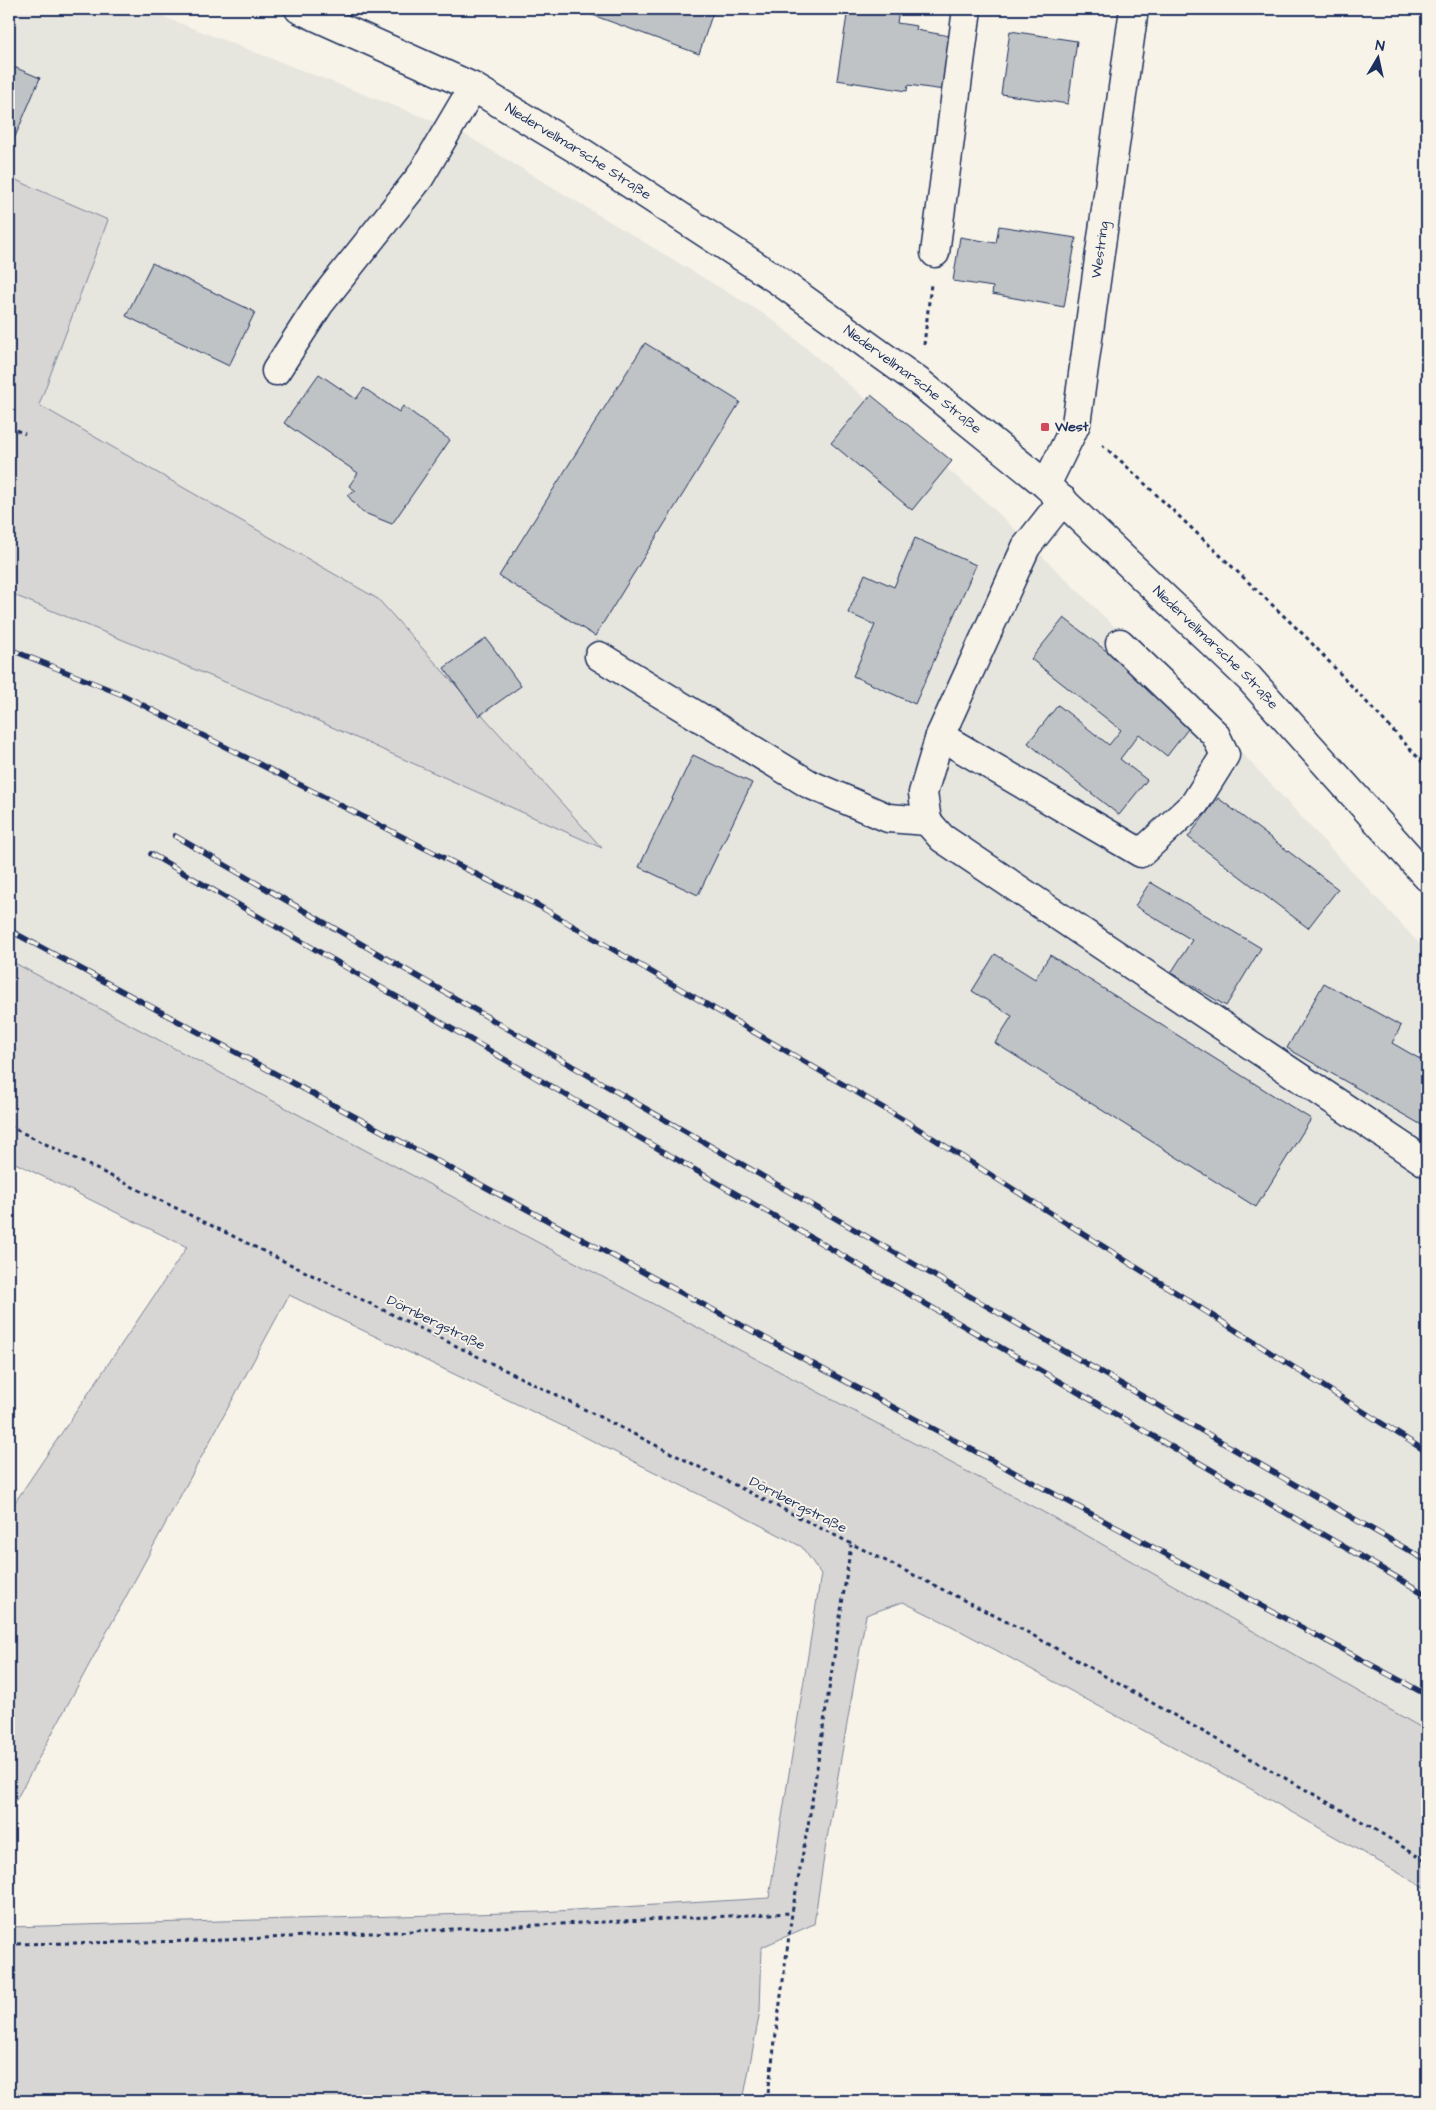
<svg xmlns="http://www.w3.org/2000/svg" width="1436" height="2110" viewBox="0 0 1436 2110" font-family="'Architects Daughter',sans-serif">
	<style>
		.built { fill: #e6e5de }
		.green { fill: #d7d6d4; stroke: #798299 }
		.building { fill: #c0c3c5; stroke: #1b2f5e }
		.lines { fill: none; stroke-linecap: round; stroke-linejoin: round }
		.minor-casing { stroke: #1b2f5e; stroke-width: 31 }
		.major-casing { stroke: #1b2f5e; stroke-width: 31 }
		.path { stroke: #1b2f5e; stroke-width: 3; stroke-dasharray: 4 4; stroke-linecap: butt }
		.minor { stroke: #f7f3e8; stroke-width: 28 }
		.major { stroke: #f7f3e8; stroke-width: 28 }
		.rail-casing { stroke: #1b2f5e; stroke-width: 5.5 }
		.rail { stroke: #f7f3e8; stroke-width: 4; stroke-dasharray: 11; stroke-linecap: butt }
		.poi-dot { fill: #d1495b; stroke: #f7f3e8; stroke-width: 2 }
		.labels { text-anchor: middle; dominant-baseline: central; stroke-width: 4; stroke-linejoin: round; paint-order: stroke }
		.street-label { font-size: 14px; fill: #1b2f5e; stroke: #f7f3e8 }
		.poi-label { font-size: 14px; font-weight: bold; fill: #1b2f5e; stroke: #f7f3e8; text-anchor: start }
	</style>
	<rect width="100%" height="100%" fill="#f7f3e8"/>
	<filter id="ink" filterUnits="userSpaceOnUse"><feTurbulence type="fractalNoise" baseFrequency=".02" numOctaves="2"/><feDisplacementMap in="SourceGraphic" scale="10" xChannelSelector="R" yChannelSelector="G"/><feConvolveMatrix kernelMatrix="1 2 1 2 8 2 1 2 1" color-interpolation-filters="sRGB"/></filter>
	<g filter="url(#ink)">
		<polygon class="built" points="9,9 143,9 459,131 772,319 992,507 1227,737 1427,952 1427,1731 1086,1535 9,960 9,593 305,715 600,847 378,599 39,405 108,220 9,177"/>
		<g class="green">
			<polygon points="9,177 108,220 39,405 378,599 602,848 305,715 9,593"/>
			<polygon points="9,960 1086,1535 1427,1731 1427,1889 1249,1788 948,1624 903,1602 866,1615 825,1850 814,1924 762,1947 760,2011 743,2101 9,2101 9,1927 541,1912 769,1898 821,1574 802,1547 766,1528 573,1431 289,1295 9,1813 9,1511 187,1247 9,1160"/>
		</g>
		<g class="building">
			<polygon points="576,9 714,9 699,54"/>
			<polygon points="848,9 899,9 897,23 917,26 916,30 950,36 944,90 908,85 907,91 837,80"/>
			<polygon points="1010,31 1077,41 1068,104 1001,94"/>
			<polygon points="9,65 40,78 9,151"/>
			<polygon points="999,226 1076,238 1064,307 992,294 993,287 953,281 960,237 996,243"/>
			<polygon points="152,263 255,312 229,366 126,316"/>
			<polygon points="645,343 740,402 595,636 499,576"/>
			<polygon points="319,374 356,399 364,388 399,412 403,406 450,440 392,524 362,512 347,495 356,491 349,486 358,473 284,423"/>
			<polygon points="871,395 952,461 912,510 831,443"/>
			<polygon points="915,538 976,565 915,704 853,676 875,625 848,613 865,574 894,587"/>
			<polygon points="1064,618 1195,720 1167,756 1139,734 1120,759 1147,780 1119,815 1028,743 1058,705 1109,745 1121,730 1031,659"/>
			<polygon points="486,638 521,686 479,716 444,668"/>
			<polygon points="693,755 752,783 698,895 639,867"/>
			<polygon points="1218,798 1338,889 1308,928 1188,837"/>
			<polygon points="1150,882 1261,948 1226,1006 1171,973 1192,940 1135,906"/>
			<polygon points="995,954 1035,979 1050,955 1311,1119 1256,1207 995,1043 1012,1016 972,991"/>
			<polygon points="1324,983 1401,1026 1392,1043 1427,1063 1427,1128 1287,1048"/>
		</g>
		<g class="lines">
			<defs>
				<g id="minor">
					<polyline points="935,253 967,9"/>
					<polyline points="276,371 320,303 420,177 473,87"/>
					<path id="s1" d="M 1046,485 L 1076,424 L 1134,9"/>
					<polyline points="1063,500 1026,547 940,736 923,793 927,821 942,838 1427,1163"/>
					<polyline points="599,656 809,784 888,818 927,821"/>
					<polyline points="940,736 1141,853 1195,803 1225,755 1215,734 1120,643"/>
				</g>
				<g id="major">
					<path id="s2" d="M 299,9 L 473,87 L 583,153 L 776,279 L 919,382 L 1046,485 L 1249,678 L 1427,877"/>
				</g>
			</defs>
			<use href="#minor" class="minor-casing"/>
			<use href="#major" class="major-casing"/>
			<g class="path">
				<polyline points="924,345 931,284"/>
				<polyline points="9,427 25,434"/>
				<polyline points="1102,445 1122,462 1306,637 1427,767"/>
				<polyline points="9,1126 558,1396 1027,1632 1368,1825 1427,1862"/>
				<polyline points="9,1944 202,1941 792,1913"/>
				<polyline points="767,2101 792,1913 810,1814 851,1545"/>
			</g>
			<use href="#minor" class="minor"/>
			<use href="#major" class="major"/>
			<defs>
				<g id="rail">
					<polyline points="9,649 123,695 539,906 909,1123 1427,1452"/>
					<polyline points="175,836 1427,1561"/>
					<polyline points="151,854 1427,1595"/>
					<polyline points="9,930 1427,1695"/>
				</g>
			</defs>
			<use href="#rail" class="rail-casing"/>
			<use href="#rail" class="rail"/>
		</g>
	</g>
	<rect class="poi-dot" x="1040" y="422" width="10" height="10" rx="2.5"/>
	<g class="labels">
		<g class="street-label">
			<text stroke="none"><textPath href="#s2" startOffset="314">Niedervellmarsche Straße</textPath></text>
			<text stroke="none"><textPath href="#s1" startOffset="244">Westring</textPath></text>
			<text stroke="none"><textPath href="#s2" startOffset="719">Niedervellmarsche Straße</textPath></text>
			<text stroke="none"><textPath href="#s2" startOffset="1124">Niedervellmarsche Straße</textPath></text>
			<text transform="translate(436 1323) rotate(26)">Dörnbergstraße</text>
			<text transform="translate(798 1505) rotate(27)">Dörnbergstraße</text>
		</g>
		<g class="poi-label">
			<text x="1055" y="427">West</text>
		</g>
	</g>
	<rect width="1436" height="2110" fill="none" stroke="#f7f3e8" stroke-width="30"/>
	<rect x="15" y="15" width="1406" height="2080" fill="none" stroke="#1b2f5e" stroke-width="2" filter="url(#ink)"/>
	<g transform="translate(1378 58) rotate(9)" stroke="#f7f3e8" stroke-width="4" paint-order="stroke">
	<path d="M0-4L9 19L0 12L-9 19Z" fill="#1b2f5e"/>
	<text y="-8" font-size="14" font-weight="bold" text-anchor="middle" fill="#1b2f5e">N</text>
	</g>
</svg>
